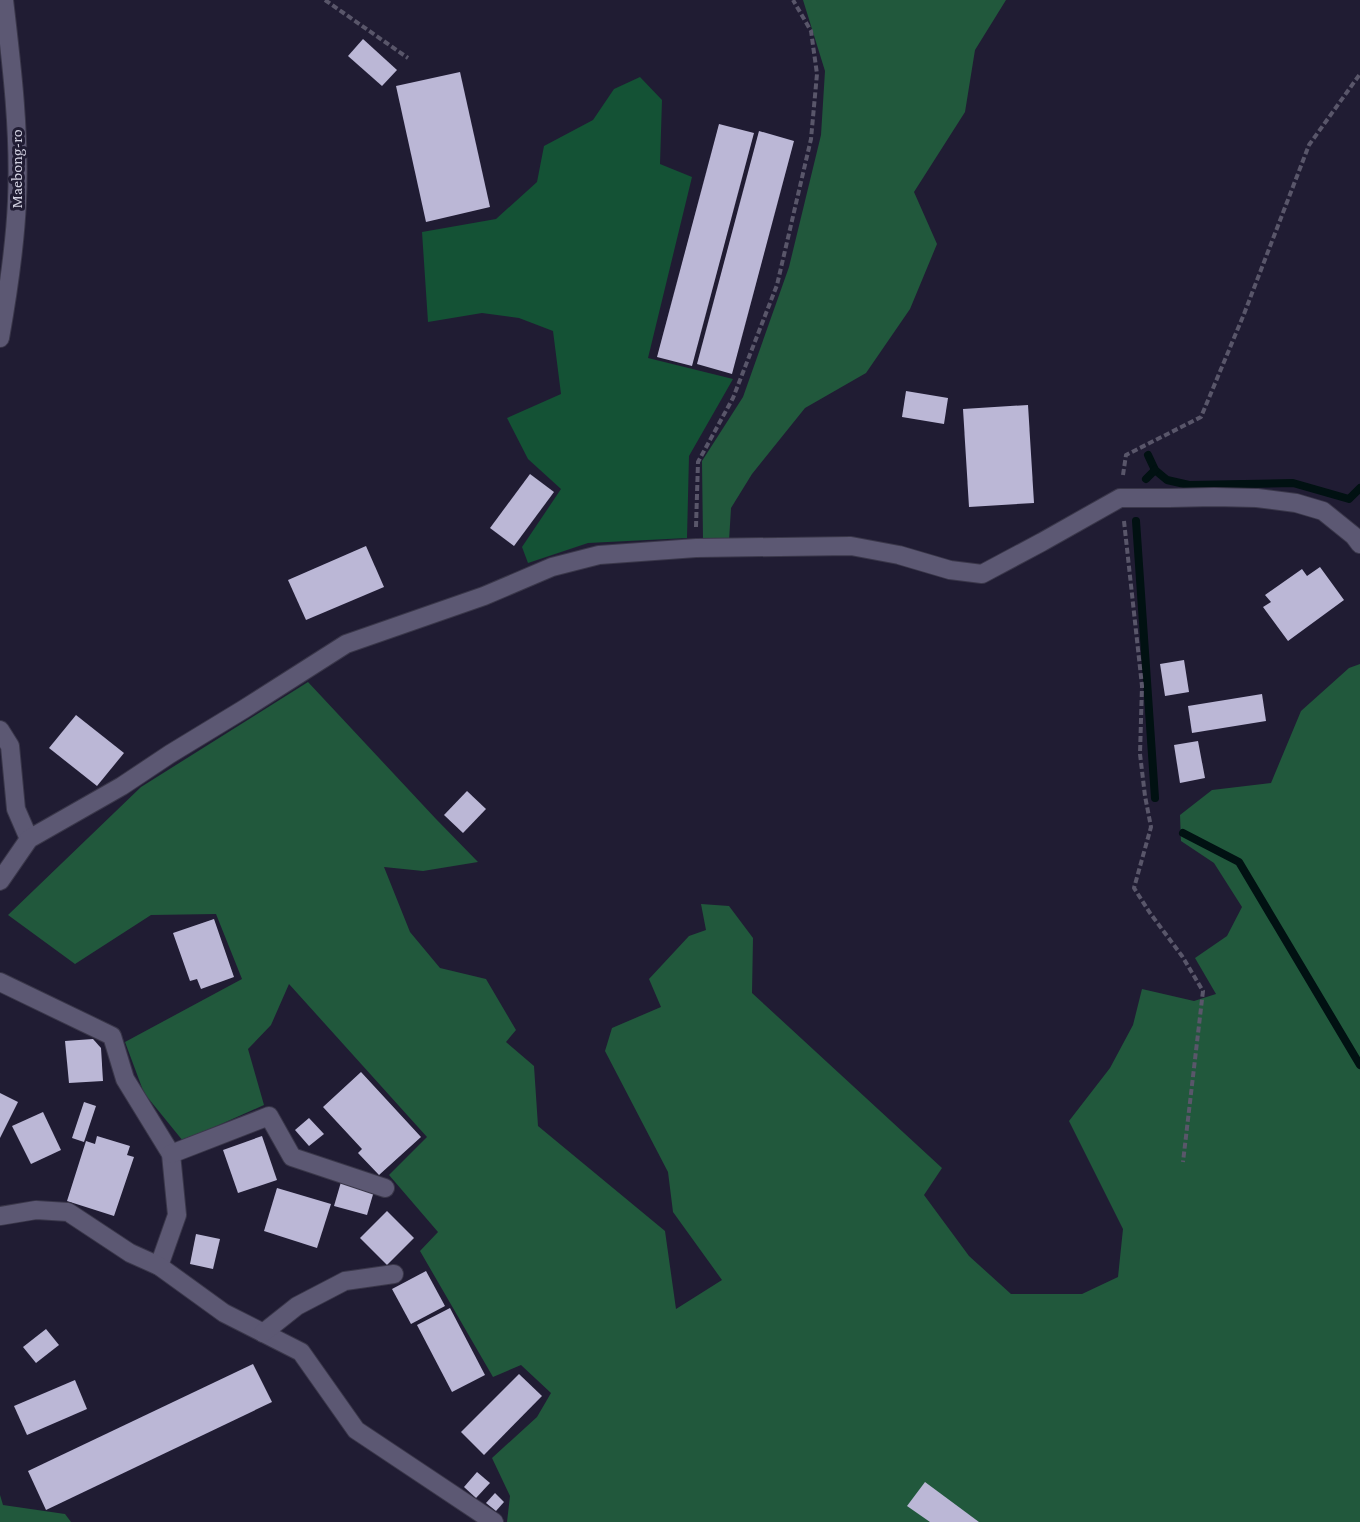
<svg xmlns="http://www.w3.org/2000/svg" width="1360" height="1522" viewBox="0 0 1360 1522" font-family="'Crimson Pro',serif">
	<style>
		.green { fill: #145235 }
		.forest { fill: #21583c }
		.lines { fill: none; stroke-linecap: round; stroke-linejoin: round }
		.stream { stroke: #011112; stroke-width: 8 }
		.building { fill: #bbb7d6 }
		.minor-casing { stroke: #3a374a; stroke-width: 20 }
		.path { stroke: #59566a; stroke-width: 4; stroke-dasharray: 6 3; stroke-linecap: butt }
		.minor { stroke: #5c5873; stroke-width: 18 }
		.labels { text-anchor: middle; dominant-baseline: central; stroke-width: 6; stroke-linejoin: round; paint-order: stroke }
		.street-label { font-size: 16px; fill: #d2d1e1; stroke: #201c33 }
	</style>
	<rect width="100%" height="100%" fill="#201c33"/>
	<polygon class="green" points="640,77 662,100 660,164 692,177 648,358 733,379 689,456 687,538 588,543 528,563 522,547 561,489 528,459 507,418 561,394 553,331 519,318 482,313 428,322 422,232 496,219 537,182 544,146 593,120 614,89"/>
	<g class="forest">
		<polygon points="803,0 1006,0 975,50 965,112 914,192 937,244 910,309 866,373 805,408 752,474 731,508 729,541 703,540 702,461 743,397 789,267 821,135 825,71"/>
		<polygon points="1360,664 1360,1522 507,1522 510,1496 492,1458 537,1417 551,1393 521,1365 493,1377 420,1251 438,1232 389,1175 427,1137 289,984 271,1025 248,1049 264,1105 183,1141 144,1093 125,1042 242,979 216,914 151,915 75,964 8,915 141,787 308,682 436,819 478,862 423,871 384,867 410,932 440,968 486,979 516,1030 506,1042 534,1066 538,1126 665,1231 676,1309 722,1280 673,1212 668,1172 605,1051 612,1028 661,1007 649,979 689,936 706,930 701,904 729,906 753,938 752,993 942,1168 924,1195 969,1256 1011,1294 1082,1294 1118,1277 1123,1229 1069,1121 1110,1068 1133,1025 1142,989 1194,1001 1216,994 1195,958 1227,936 1242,907 1214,863 1181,841 1180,815 1212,790 1271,783 1301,711 1349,668"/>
		<polygon points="0,1495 3,1505 65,1514 71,1522 0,1522"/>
	</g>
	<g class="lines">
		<g class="stream">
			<polyline points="1148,455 1155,470 1167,480 1189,485 1293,483 1349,499 1360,488"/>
			<polyline points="1146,479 1155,470"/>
			<polyline points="1136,521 1155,798"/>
			<polyline points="1183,833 1239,862 1360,1065"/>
		</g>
	</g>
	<g class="building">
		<polygon points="363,39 397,70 382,86 348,56"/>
		<polygon points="460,72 490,207 426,222 396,86"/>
		<polygon points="719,124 754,133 692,366 657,357"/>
		<polygon points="759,131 794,141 732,374 697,364"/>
		<polygon points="906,391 948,398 944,424 902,417"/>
		<polygon points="1028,405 1034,503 969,507 963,409"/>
		<polygon points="530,474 554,492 514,546 490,528"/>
		<polygon points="366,546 384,587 306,620 288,580"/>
		<polygon points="1320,567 1344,600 1288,641 1263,607 1271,602 1265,595 1302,569 1307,576"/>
		<polygon points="1184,660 1189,692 1165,696 1160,664"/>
		<polygon points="1262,694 1266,721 1192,733 1188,706"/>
		<polygon points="76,715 124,753 97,786 49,748"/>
		<polygon points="1198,741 1205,778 1180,783 1174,745"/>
		<polygon points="467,791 486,809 463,833 444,815"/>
		<polygon points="214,919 234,977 201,989 197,979 190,981 173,933"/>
		<polygon points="93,1039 101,1048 103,1081 69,1083 65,1041"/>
		<polygon points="361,1072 421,1137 379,1175 358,1153 362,1149 323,1107"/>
		<polygon points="0,1093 18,1102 0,1138"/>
		<polygon points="84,1102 96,1106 84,1142 72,1138"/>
		<polygon points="43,1112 61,1150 31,1164 12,1126"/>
		<polygon points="309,1118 324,1134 309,1146 295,1130"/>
		<polygon points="97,1136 130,1146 127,1155 134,1157 114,1216 67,1201 86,1141 95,1144"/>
		<polygon points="262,1136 277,1180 238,1193 223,1150"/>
		<polygon points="341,1182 374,1191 367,1215 334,1206"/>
		<polygon points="277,1188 331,1204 317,1248 264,1231"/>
		<polygon points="387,1211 414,1238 387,1265 360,1238"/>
		<polygon points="196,1234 220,1239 213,1269 190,1264"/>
		<polygon points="426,1271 445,1306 411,1324 392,1289"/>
		<polygon points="450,1308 485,1375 452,1392 417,1325"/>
		<polygon points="46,1329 59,1345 36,1363 23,1347"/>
		<polygon points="253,1364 272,1402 46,1510 28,1471"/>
		<polygon points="519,1374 542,1396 484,1455 461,1432"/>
		<polygon points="75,1380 87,1409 27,1435 14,1406"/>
		<polygon points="477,1472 490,1483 476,1498 464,1487"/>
		<polygon points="925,1482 979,1522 930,1522 907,1506"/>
		<polygon points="495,1493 504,1502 496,1511 486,1503"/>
	</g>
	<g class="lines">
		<defs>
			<g id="minor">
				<path d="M 0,338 C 8,293 15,247 17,201 C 20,134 12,67 4,0"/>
				<polyline points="0,730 10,746 16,809 29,839"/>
				<polyline points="0,881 29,839 122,786 170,754 244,709 346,644 484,596 552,567 599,555 696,548 851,546 899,555 950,570 982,574 1042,542 1120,498 1169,498 1214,497 1257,498 1296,503 1323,511 1354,536 1360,544"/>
				<polyline points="0,982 112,1036 125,1079 171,1154 177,1215 159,1266"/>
				<polyline points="171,1154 269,1116 292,1157 385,1188"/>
				<polyline points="0,1216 36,1210 68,1212 130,1253 159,1266 224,1313 301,1352 356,1430 494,1522"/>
				<polyline points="263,1333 297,1306 345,1281 394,1274"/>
			</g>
		</defs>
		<use href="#minor" class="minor-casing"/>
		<g class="path">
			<polyline points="325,0 408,58"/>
			<polyline points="1123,475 1126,455 1201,417 1244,314 1309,145 1360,74"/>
			<polyline points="1124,521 1142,686 1140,754 1145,796 1151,827 1134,888 1150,913 1182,956 1203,991 1183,1162"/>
			<polyline points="696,527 698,462 733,398 777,285 811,139 817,74 811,31 793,0"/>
		</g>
		<use href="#minor" class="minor"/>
	</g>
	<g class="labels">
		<g class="street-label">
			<text transform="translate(16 169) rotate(-90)">Maebong-ro</text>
		</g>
	</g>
</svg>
